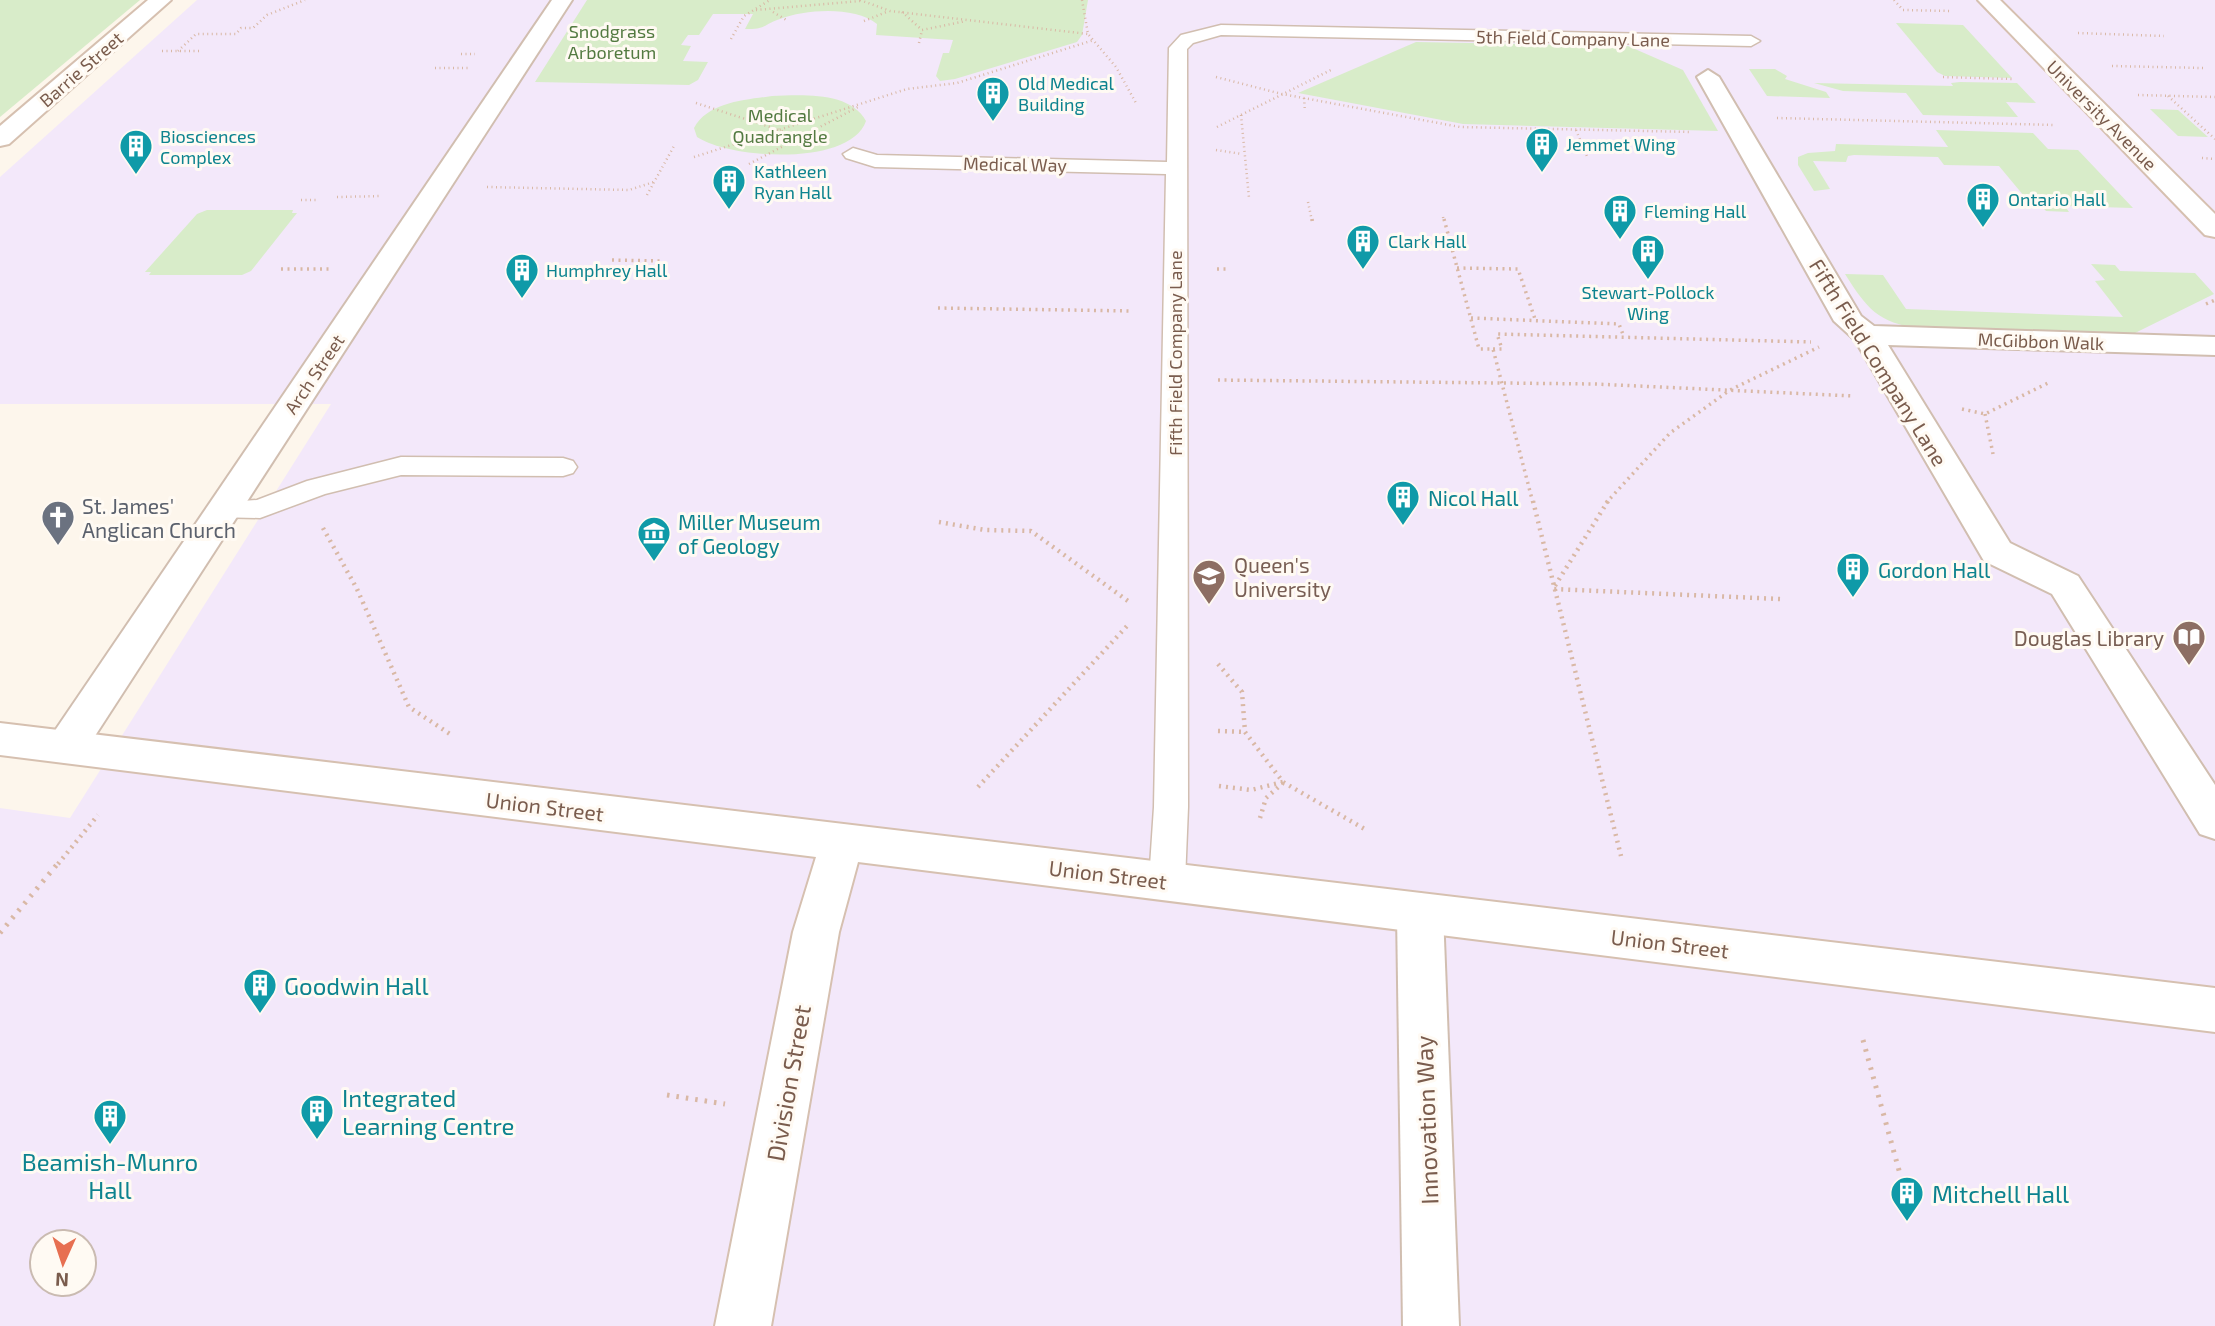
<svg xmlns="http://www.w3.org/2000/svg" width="2215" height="1326" viewBox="0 0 2215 1326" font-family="'Exo 2',sans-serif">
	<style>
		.education { fill: #f3e8fa; fill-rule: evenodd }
		.green { fill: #d8ecc9 }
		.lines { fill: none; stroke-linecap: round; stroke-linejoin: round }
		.lane-casing { stroke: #d1beb0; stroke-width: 3 }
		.street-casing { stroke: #d1beb0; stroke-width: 4 }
		.secondary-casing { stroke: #d6c0b0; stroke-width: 4 }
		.path-far3 { stroke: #d9b8a5; stroke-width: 2.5; stroke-dasharray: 1 3.5; stroke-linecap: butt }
		.path-far2 { stroke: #d9b8a5; stroke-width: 3.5; stroke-dasharray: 2 4.5; stroke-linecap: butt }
		.path-far1 { stroke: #d9b8a5; stroke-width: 4.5; stroke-dasharray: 2 5; stroke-linecap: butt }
		.path { stroke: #d9b8a5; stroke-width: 5; stroke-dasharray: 2.5 7; stroke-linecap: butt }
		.lane { fill: #fff; fill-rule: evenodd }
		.street { fill: #fff; fill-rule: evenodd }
		.secondary { fill: #fff; fill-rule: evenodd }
		.labels { text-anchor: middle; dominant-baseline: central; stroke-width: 6; stroke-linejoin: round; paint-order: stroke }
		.far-park-label { font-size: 18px; fill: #537a41; stroke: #fffaf3 }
		.far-street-label { font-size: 18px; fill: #7a5c4d; stroke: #fffaf3 }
		.far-culture-label { font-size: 18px; fill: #0d838f; stroke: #fffaf3; text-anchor: start }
		.street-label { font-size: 21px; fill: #7a5c4d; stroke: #fffaf3 }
		.culture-label { font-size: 21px; fill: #0d838f; stroke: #fffaf3; text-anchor: start }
		.worship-label { font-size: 21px; fill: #5b616d; stroke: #fffaf3; text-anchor: start }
		.education-label { font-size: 21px; fill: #785e54; stroke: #fffaf3; text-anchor: start }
		.near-culture-label { font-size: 24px; fill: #0d838f; stroke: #fffaf3; text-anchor: start }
		.near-street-label { font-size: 24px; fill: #7a5c4d; stroke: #fffaf3 }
	</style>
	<rect width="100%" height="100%" fill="#fdf6ec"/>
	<path class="education" d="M 197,0 L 2215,0 L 2215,1326 L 0,1326 L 0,808 L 70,818 L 331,404 L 0,404 L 0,177 ZM 42,1242 L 84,1242 L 84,1284 L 42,1284 Z"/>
	<g class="green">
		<polygon points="0,0 140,0 0,117"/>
		<path d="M 587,0 L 1088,0 L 1082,35 L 1077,42 L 955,79 L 940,81 L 936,76 L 943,53 L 949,53 L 953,40 L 876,35 L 877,24 C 855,6 806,9 780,19 C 762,25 768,29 745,29 L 753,14 L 713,14 L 699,35 L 688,35 L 681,45 L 691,46 L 683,61 L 708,62 L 698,80 L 689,85 L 535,82 Z"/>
		<polygon points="1896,23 1963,25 2012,78 1945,76 1937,72"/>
		<polygon points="1416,42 1628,46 1683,70 1718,131 1463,124 1298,93"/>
		<polygon points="1749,69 1775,69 1787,76 1785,79 1826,92 1830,98 1767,96"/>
		<polygon points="1960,82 2017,83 2036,103 2006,102 2018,117 1923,115 1906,93 1843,91 1814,83 1953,86 1951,83"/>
		<path d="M 772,96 C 801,95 850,91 866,121 C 850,167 730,159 697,137 L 694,128 C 708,102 745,100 772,96 Z"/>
		<polygon points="2150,109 2178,110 2208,137 2178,136"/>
		<polygon points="1936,130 2033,133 2048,149 2078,150 2133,208 2065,206 2069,212 2046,211 2033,196 2024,196 1999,166 1944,165 1938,157 1854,155 1848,156 1846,162 1813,161 1830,189 1814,191 1798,165 1798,157 1808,153 1835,151 1836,144 1948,147"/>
		<polygon points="207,210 293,210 292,213 297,213 251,271 242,275 149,275 151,272 145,272 197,214"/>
		<path d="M 2091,264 L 2115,265 L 2120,271 L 2195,273 L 2214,294 L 2133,334 L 1920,328 C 1878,324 1866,307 1845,274 L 1883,275 L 1906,309 L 2123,317 L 2095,281 L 2105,280 Z"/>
	</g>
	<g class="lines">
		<defs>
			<g id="lane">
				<polygon points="1221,25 1751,36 1760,41 1751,46 1221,35 1193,43 1187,49 1188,807 1185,881 1180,892 1167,897 1154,892 1149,881 1154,807 1166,174 875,167 846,158 843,154 853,148 877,155 1167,162 1169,48 1181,35"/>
				<polygon points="401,457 563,458 573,461 577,467 573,473 563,476 401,475 325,494 260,518 214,517 210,510 214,503 257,500 307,481"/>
			</g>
			<g id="street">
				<polygon points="552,0 572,0 80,759 66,763 52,759 46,747 52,735"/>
				<polygon points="1708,70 1719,77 1861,316 1874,326 2215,337 2215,355 1888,345 2010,543 2078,576 2215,785 2215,839 2200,834 2052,594 1984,561 1855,340 1834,321 1697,77"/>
				<polygon points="1420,893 1436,899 1443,913 1459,1326 1403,1326 1397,913 1404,899"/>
			</g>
			<g id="secondary">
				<polygon points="148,0 171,0 9,144 0,146 0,126"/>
				<polygon points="1978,0 2000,0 2215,214 2215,237 2205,235"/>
				<polygon points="0,723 2215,988 2215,1032 858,862 839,932 771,1326 715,1326 793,932 816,857 0,755"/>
			</g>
		</defs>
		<use href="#lane" class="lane-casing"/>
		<use href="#street" class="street-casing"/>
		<use href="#secondary" class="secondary-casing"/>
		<g class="path-far3">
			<polyline points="860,0 890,11 1088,34"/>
			<polyline points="1082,0 1088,34 1116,67 1136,103"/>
			<polyline points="1894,0 1903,10 1951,11"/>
			<polyline points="756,10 860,1"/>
			<polyline points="773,12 788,21"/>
			<polyline points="902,12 922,30 966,21"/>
			<polyline points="864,21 889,11"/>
			<polyline points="2078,33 2164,36"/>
			<polyline points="731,39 744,16 770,0"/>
			<polyline points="919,43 922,30"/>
			<polyline points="162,51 199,51"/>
			<polyline points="178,51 196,34 236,34 241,28 253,28 267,15 305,0"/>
			<polyline points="461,54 475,54"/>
			<polyline points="2112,66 2203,68"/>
			<polyline points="435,68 468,68"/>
			<polyline points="1216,77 1282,94 1460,127 1692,132"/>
			<polyline points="1943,77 2012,79"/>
			<polyline points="2138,95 2215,97"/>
			<polyline points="2168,96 2215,139"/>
			<polyline points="1304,98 1305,111"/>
			<polyline points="696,103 819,143"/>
			<polyline points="1241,115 1249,198"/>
			<polyline points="1777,118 2055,125"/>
			<polyline points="1217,127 1331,70"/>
			<polyline points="1576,130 1588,159"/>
			<polyline points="1216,150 1242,154"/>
			<polyline points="694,157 907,89 957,83 1094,40"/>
			<polyline points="2202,158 2215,159"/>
			<polyline points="749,164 858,107"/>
			<polyline points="487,187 629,190 654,182"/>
			<polyline points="647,195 674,146"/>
			<polyline points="337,197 382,196"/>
			<polyline points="301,200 316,200"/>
			<polyline points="1308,202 1312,221"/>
			<polyline points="1443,217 1444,221"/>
		</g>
		<g class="path-far2">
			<polyline points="1312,219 1313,225"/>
			<polyline points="1444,219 1479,349 1493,349 1533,503"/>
			<polyline points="612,260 661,261"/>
			<polyline points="1457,268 1518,269 1535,319"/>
			<polyline points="281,269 333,269"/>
			<polyline points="1217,269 1230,269"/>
			<polyline points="2206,304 2215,300"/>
			<polyline points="938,308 1133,311"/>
			<polyline points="1471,318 1619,324 1624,337"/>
			<polyline points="1493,349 1502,349 1497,334 1811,342"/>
			<polyline points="1218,380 1595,384 1853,396"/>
			<polyline points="1962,409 1985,414 2048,383"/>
			<polyline points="1985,414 1993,454"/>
			<polyline points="1606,503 1670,433 1730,390 1819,347"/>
		</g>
		<g class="path-far1">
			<polyline points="1533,501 1621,856"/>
			<polyline points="1608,501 1553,589 1780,599"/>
			<polyline points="939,522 985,530 1031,531 1128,601"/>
			<polyline points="323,528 357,589 409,707 450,734"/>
			<polyline points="1218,664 1242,692 1245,732 1283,782 1368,831"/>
			<polyline points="1218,731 1245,732"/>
			<polyline points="1219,786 1251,790 1283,782"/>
			<polyline points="978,787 1127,626"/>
			<polyline points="1260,818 1266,798 1283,783"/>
			<polyline points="58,864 98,815"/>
		</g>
		<g class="path">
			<polyline points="0,933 59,862"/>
			<polyline points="1863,1040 1900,1174"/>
			<polyline points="667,1095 725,1104"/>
		</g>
		<use href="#lane" class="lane"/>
		<use href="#street" class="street"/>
		<use href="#secondary" class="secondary"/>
	</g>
	<defs>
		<symbol id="building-pin" viewBox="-11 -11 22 30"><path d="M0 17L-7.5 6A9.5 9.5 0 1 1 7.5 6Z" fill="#0f9aa8" stroke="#fffaf3"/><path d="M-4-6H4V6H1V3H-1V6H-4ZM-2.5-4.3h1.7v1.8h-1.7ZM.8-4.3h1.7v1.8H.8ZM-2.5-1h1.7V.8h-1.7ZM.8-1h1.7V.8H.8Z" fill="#fff"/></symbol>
		<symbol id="church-pin" viewBox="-11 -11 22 30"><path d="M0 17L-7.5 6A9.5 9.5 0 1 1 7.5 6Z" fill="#6b7280" stroke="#fffaf3"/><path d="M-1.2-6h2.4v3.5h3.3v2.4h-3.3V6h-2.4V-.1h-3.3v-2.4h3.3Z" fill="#fff"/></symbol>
		<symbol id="museum-pin" viewBox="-11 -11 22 30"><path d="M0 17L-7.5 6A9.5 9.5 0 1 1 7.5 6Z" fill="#0f9aa8" stroke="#fffaf3"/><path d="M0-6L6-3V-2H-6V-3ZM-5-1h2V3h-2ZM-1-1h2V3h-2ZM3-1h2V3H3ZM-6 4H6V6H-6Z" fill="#fff"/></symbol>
		<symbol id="university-pin" viewBox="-11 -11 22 30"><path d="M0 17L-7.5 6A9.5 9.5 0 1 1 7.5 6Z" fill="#8d6e63" stroke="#fffaf3"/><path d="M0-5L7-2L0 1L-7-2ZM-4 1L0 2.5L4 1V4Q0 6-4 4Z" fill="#fff"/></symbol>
		<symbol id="library-pin" viewBox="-11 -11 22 30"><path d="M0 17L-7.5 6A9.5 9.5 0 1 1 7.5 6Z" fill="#8d6e63" stroke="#fffaf3"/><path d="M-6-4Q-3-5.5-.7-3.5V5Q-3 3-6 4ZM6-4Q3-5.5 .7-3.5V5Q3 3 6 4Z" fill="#fff"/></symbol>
	</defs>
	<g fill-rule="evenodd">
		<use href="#building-pin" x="974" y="74" width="38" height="52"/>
		<use href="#building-pin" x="1523" y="125" width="38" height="52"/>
		<use href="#building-pin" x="117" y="127" width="38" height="52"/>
		<use href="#building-pin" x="710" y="162" width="38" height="52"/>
		<use href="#building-pin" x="1964" y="180" width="38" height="52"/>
		<use href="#building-pin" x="1601" y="192" width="38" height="52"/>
		<use href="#building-pin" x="1344" y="222" width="38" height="52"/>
		<use href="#building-pin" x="1629" y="232" width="38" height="52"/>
		<use href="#building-pin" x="503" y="251" width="38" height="52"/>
		<use href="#building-pin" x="1384" y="478" width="38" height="52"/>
		<use href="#church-pin" x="39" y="498" width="38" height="52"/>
		<use href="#museum-pin" x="635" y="514" width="38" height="52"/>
		<use href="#building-pin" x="1834" y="550" width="38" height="52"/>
		<use href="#university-pin" x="1190" y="557" width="38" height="52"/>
		<use href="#library-pin" x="2170" y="618" width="38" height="52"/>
		<use href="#building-pin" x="241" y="966" width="38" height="52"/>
		<use href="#building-pin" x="298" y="1092" width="38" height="52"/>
		<use href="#building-pin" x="91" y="1097" width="38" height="52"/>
		<use href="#building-pin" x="1888" y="1174" width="38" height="52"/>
	</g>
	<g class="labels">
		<g class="far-park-label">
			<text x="612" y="31">Snodgrass<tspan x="612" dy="21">Arboretum</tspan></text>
			<text x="780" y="115">Medical<tspan x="780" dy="21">Quadrangle</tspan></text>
		</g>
		<g class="far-street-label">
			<text transform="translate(1573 38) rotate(1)">5th Field Company Lane</text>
			<text transform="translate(81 69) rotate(-41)">Barrie Street</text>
			<text transform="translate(2102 115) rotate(45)">University Avenue</text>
			<text transform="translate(1015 164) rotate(1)">Medical Way</text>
			<text transform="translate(2041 341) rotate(2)">McGibbon Walk</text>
			<text transform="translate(1175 353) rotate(-90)">Fifth Field Company Lane</text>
			<text transform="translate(314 374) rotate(-56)">Arch Street</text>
		</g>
		<g class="far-culture-label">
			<text x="1018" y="83">Old Medical<tspan x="1018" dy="21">Building</tspan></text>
			<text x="160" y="136">Biosciences<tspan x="160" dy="21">Complex</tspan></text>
			<text x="1566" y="144">Jemmet Wing</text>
			<text x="754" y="171">Kathleen<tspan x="754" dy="21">Ryan Hall</tspan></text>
			<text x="2008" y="199">Ontario Hall</text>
			<text x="1644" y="211">Fleming Hall</text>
			<text x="1388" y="241">Clark Hall</text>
			<text x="546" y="270">Humphrey Hall</text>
			<text x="1648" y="292" text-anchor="middle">Stewart-Pollock<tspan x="1648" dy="21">Wing</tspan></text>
		</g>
		<g class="street-label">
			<text transform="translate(1879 362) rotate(58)">Fifth Field Company Lane</text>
			<text transform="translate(545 806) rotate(7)">Union Street</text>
			<text transform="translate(1108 874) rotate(7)">Union Street</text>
			<text transform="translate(1670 943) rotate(7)">Union Street</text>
		</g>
		<g class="culture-label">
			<text x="1428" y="497">Nicol Hall</text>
			<text x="678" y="521">Miller Museum<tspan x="678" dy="24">of Geology</tspan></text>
			<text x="1878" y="569">Gordon Hall</text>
		</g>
		<g class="worship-label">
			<text x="82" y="505">St. James'<tspan x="82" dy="24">Anglican Church</tspan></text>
		</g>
		<g class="education-label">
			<text x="1234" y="564">Queen's<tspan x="1234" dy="24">University</tspan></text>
			<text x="2164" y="637" text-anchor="end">Douglas Library</text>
		</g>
		<g class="near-culture-label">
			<text x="284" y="985">Goodwin Hall</text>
			<text x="342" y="1097">Integrated<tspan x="342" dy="28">Learning Centre</tspan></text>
			<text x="110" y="1161" text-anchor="middle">Beamish-Munro<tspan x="110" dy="28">Hall</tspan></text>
			<text x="1932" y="1193">Mitchell Hall</text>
		</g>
		<g class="near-street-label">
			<text transform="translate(788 1083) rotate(-80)">Division Street</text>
			<text transform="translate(1426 1120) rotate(-92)">Innovation Way</text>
		</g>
	</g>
	<g transform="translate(63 1263) rotate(183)"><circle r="33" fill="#fffaf3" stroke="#cabbb1" stroke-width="2"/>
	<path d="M0-5L12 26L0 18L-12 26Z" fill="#e76f51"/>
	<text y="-10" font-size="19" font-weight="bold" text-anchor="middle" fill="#7a5c4d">N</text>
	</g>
</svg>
